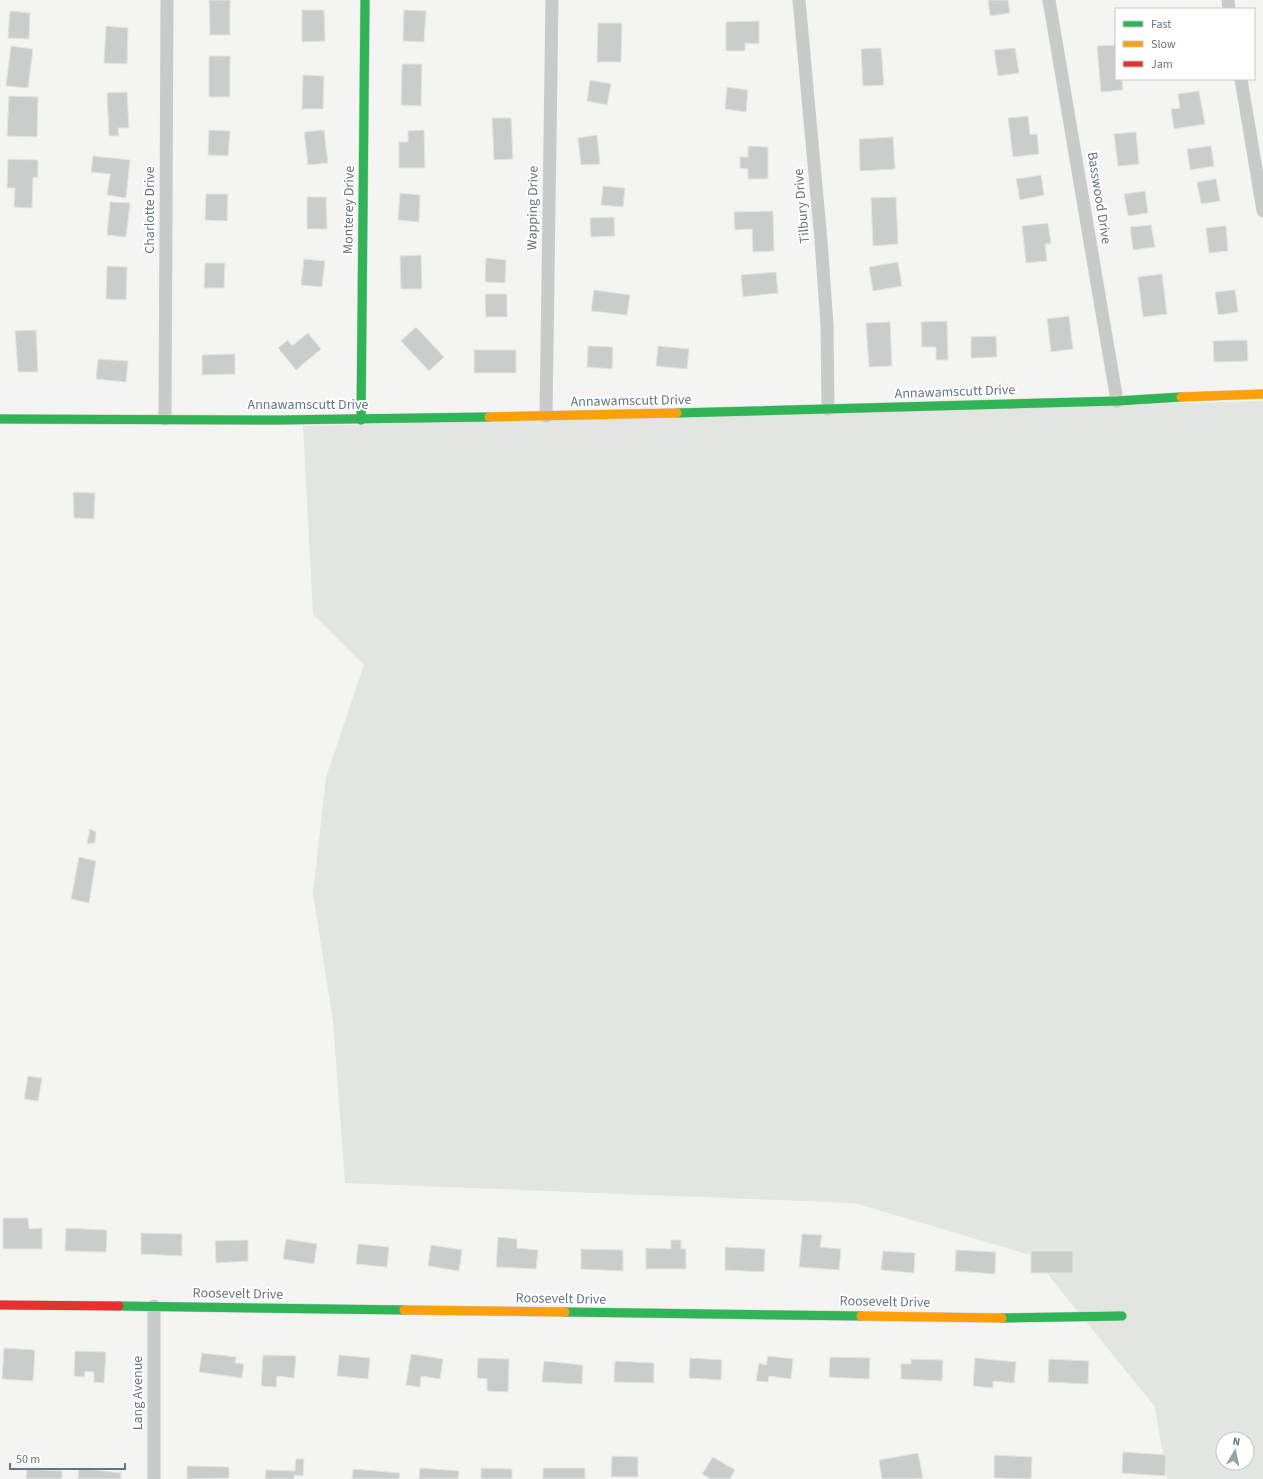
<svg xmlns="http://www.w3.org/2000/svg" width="1263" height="1479" viewBox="0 0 1263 1479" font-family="'Source Sans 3',sans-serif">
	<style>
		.green { fill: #e3e6e0; fill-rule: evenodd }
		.building { fill: #cbcdcd; stroke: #e4e4e2 }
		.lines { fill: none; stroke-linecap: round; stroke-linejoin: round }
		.fast-casing { stroke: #d0d1d2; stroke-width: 10 }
		.slow-casing { stroke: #d0d1d2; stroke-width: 10 }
		.jam-casing { stroke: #d0d1d2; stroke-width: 10 }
		.street { stroke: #c9caca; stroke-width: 13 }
		.fast { stroke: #30b455; stroke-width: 9 }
		.slow { stroke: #ff9f0a; stroke-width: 9 }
		.jam { stroke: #e5322d; stroke-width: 9 }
		.labels { text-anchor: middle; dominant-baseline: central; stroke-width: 4; stroke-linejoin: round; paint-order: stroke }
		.street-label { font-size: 14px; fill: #647683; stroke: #fff }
	</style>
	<rect width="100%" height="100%" fill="#f4f4f3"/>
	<path class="green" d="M 1263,401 L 1263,1479 L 1167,1479 L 1155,1407 L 1033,1256 L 855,1203 L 345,1183 L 333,1021 L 313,894 L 326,777 L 364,665 L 313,614 L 303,426 ZM 1223,1439 L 1247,1439 L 1247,1463 L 1223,1463 Z"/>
	<g class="building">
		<polygon points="209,0 230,0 230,35 210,35"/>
		<polygon points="988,0 1008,0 1010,13 990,16"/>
		<polygon points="302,10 324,10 325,41 302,42"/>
		<polygon points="404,10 426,11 424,42 403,41"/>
		<polygon points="10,11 30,13 29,39 8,38"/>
		<polygon points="759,21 759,44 745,43 745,51 726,51 726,22"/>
		<polygon points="598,23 622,23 621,62 597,62"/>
		<polygon points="106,26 128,28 127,64 104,63"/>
		<polygon points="1116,45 1116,79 1122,79 1123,90 1101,92 1097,46"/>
		<polygon points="11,46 33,49 28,88 6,86"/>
		<polygon points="881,48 884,85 863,86 861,49"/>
		<polygon points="1015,48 1019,73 998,76 994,50"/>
		<rect x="209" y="56" width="21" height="41"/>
		<polygon points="402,64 422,64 421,106 401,105"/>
		<polygon points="303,75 324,76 323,109 302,109"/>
		<polygon points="590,80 611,84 607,105 587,101"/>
		<polygon points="727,87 748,90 746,112 725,109"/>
		<polygon points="1199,91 1205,124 1174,129 1171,109 1180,108 1178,94"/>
		<polygon points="127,92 129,128 118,128 119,136 109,136 107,93"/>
		<polygon points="9,96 38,97 37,137 7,136"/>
		<polygon points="1028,116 1030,135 1037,134 1039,154 1013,157 1008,118"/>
		<polygon points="492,118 511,118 513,159 494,160"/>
		<polygon points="209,130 230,131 228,156 208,155"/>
		<polygon points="324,130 328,163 308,165 304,132"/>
		<polygon points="424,130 425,168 399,168 399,142 408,142 408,131"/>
		<polygon points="1136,132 1139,164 1118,166 1114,134"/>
		<polygon points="597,135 600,164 581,165 578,138"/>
		<polygon points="893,137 895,169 860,171 859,139"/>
		<polygon points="748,146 768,147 768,179 748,179 748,169 740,168 740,157 748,157"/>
		<polygon points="1211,146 1214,166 1190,170 1187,149"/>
		<polygon points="93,156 130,160 126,198 107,195 110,174 91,172"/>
		<polygon points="8,159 38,160 38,178 33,177 32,208 14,207 15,188 7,188"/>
		<polygon points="1041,175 1044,195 1020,200 1016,179"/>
		<polygon points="1216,179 1220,201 1201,204 1197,182"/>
		<polygon points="603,186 625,188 623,207 601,205"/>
		<polygon points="1145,191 1148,213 1128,216 1124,194"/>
		<polygon points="400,193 420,195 419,222 398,220"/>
		<polygon points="206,194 228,194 227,221 205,220"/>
		<polygon points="307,197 326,197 327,229 307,229"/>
		<polygon points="896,197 898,244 873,246 871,198"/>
		<polygon points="110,202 130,203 126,237 107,235"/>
		<polygon points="773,211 774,251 753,252 752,229 735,230 734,212"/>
		<polygon points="614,217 615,236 591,237 590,218"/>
		<polygon points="1048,223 1051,244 1045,244 1047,261 1026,263 1022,226"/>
		<polygon points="1151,225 1155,247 1133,250 1130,227"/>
		<polygon points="1226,226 1228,251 1209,253 1206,228"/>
		<polygon points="421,255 422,289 401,289 400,256"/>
		<polygon points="486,258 506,260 505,283 485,282"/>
		<polygon points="304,259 325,261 322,287 301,285"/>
		<polygon points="898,262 902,286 873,291 869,267"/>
		<polygon points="205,263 225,263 224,288 204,288"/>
		<polygon points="107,266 127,267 126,300 106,299"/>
		<polygon points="776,272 778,293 743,297 741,275"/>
		<polygon points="1162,274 1167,314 1143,317 1138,277"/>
		<polygon points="594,290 630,295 627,315 591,311"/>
		<polygon points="1235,290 1238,312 1218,315 1215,292"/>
		<polygon points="485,294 507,294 507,317 486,317"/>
		<polygon points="1069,316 1073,349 1051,352 1047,319"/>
		<polygon points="947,321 948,360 936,360 936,347 922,347 921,322"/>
		<polygon points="890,322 892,366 869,367 866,323"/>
		<polygon points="416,327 444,357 429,371 401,341"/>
		<polygon points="36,330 38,372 18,372 15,331"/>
		<polygon points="308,333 321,349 296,370 278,348 288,340 292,346"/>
		<polygon points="996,336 997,357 971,358 971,337"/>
		<polygon points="1247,340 1248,361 1214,362 1213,341"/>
		<polygon points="588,346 613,347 612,369 587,367"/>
		<polygon points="658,346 689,349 687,369 656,366"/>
		<rect x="474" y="350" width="42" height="23"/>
		<polygon points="235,354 235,374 202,375 202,355"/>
		<polygon points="98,359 128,361 126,382 96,379"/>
		<polygon points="73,492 95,493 94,519 74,518"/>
		<polygon points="90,829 96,832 95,843 87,844"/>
		<polygon points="79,857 96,861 89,903 71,899"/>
		<polygon points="28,1076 42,1078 38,1101 24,1099"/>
		<polygon points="3,1218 28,1218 29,1229 42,1228 42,1249 3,1249"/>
		<polygon points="66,1228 107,1230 106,1252 65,1251"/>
		<polygon points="141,1233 182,1234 182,1256 141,1254"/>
		<polygon points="802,1234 822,1235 820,1247 841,1249 839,1270 799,1267"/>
		<polygon points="498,1237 517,1239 517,1248 538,1250 536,1269 496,1267"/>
		<polygon points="286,1239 317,1244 314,1264 283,1259"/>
		<polygon points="248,1240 248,1261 216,1263 215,1241"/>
		<polygon points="671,1240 681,1240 681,1249 686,1249 686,1269 646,1269 646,1248 671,1249"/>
		<polygon points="358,1244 389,1247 387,1267 356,1264"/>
		<polygon points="431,1245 462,1250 459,1271 428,1266"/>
		<polygon points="725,1247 765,1249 764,1272 725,1270"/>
		<polygon points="581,1249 623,1250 623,1271 581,1269"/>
		<polygon points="956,1250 996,1252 995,1274 955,1271"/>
		<polygon points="883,1251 915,1253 914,1273 881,1270"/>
		<rect x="1031" y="1251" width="42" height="22"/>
		<polygon points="4,1348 35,1350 33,1381 2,1379"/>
		<polygon points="75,1351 106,1352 104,1383 94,1382 94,1372 85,1371 84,1377 74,1376"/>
		<polygon points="202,1353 236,1357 235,1363 244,1364 242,1378 199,1372"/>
		<polygon points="411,1354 443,1359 440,1379 421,1376 420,1387 406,1385"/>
		<polygon points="263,1355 296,1356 294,1378 277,1376 276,1387 261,1386"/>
		<polygon points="339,1355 370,1358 368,1379 337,1376"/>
		<polygon points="768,1356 793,1359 791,1379 769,1376 768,1382 756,1381 759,1363 766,1365"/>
		<polygon points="830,1357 870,1358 869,1379 829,1377"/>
		<polygon points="478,1358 509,1359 508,1392 487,1391 487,1379 477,1378"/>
		<polygon points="690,1358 722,1360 721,1380 689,1378"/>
		<polygon points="975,1358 1016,1362 1014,1383 993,1381 993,1388 973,1386"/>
		<polygon points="911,1359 943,1360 942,1381 901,1379 901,1364 911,1364"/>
		<polygon points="1049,1359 1089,1361 1088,1384 1048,1382"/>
		<polygon points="544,1361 583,1365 582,1384 542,1382"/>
		<polygon points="615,1361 654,1363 654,1383 614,1382"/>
		<polygon points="1123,1452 1166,1455 1165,1476 1122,1473"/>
		<polygon points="918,1453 923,1478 915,1479 882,1479 879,1460"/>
		<polygon points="994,1455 1032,1457 1031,1479 994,1478"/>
		<polygon points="612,1456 638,1457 638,1477 611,1477"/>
		<polygon points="713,1457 735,1470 730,1479 711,1479 702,1474"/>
		<polygon points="296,1459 304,1459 303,1476 294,1475 294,1479 265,1479 266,1470 295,1471"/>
		<polygon points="187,1466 229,1467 229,1478 187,1479"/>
		<polygon points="79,1468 121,1473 121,1479 78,1479"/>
		<polygon points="420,1468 459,1471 458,1479 419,1479"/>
		<polygon points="481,1468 512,1469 512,1479 481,1479"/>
		<rect x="543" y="1468" width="42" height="11"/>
		<polygon points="27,1469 62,1471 62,1479 26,1479"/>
		<polygon points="353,1469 400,1473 399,1479 352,1479"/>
	</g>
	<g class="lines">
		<defs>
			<g id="fast">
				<polyline points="677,413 1117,401 1181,397"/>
				<polyline points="0,419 279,420 489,417"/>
				<polyline points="361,420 365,0"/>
				<polyline points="119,1306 404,1310"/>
				<polyline points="565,1312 861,1316"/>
				<polyline points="1002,1318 1122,1316"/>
			</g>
			<g id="slow">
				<polyline points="1181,397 1263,394"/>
				<polyline points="489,417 677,413"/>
				<polyline points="404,1310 565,1312"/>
				<polyline points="861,1316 1002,1318"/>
			</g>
			<polyline id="jam" points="0,1305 119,1306"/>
		</defs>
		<use href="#fast" class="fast-casing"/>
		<use href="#slow" class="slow-casing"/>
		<use href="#jam" class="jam-casing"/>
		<g class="street">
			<polyline points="799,0 821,241 827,325 828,409"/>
			<polyline points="1049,0 1117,401"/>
			<polyline points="1228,0 1229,9"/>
			<polyline points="1241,79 1263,211"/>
			<polyline points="546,416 552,0"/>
			<polyline points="165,419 167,0"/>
			<polyline points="154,1479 154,1306"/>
		</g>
		<use href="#fast" class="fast"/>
		<use href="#slow" class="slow"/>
		<use href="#jam" class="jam"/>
	</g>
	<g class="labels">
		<g class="street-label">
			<text transform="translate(1099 198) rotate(81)">Basswood Drive</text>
			<text transform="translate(802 206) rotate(-95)">Tilbury Drive</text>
			<text transform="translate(533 208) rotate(-89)">Wapping Drive</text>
			<text transform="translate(150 210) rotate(-90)">Charlotte Drive</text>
			<text transform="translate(349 210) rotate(-89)">Monterey Drive</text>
			<text transform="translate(955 392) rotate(-2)">Annawamscutt Drive</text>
			<text transform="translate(631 401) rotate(-1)">Annawamscutt Drive</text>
			<text x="308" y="405">Annawamscutt Drive</text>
			<text transform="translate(238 1294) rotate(1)">Roosevelt Drive</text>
			<text transform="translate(561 1299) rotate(1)">Roosevelt Drive</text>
			<text transform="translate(885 1302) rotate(1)">Roosevelt Drive</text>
			<text transform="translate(138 1393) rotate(-90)">Lang Avenue</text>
		</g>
	</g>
	<rect x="1115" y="8" width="140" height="72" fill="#ffffff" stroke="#c1c8cd"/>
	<rect x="1123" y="21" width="20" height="6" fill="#30b455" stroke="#c1c8cd"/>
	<text x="1151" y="28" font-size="12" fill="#647683">Fast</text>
	<rect x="1123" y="41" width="20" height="6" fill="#ff9f0a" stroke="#c1c8cd"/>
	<text x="1151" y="48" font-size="12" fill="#647683">Slow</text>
	<rect x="1123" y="61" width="20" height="6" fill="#e5322d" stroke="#c1c8cd"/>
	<text x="1151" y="68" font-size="12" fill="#647683">Jam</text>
	<g transform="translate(1235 1451) rotate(9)"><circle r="19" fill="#ffffff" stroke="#c1c8cd"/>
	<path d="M0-3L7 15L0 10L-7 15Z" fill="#96a2aa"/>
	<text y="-6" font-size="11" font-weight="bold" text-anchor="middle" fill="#647683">N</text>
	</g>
	<path d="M10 1463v6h115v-6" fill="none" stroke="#647683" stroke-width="2"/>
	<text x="16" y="1463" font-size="12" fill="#647683" stroke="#ffffff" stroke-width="3" paint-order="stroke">50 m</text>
</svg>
